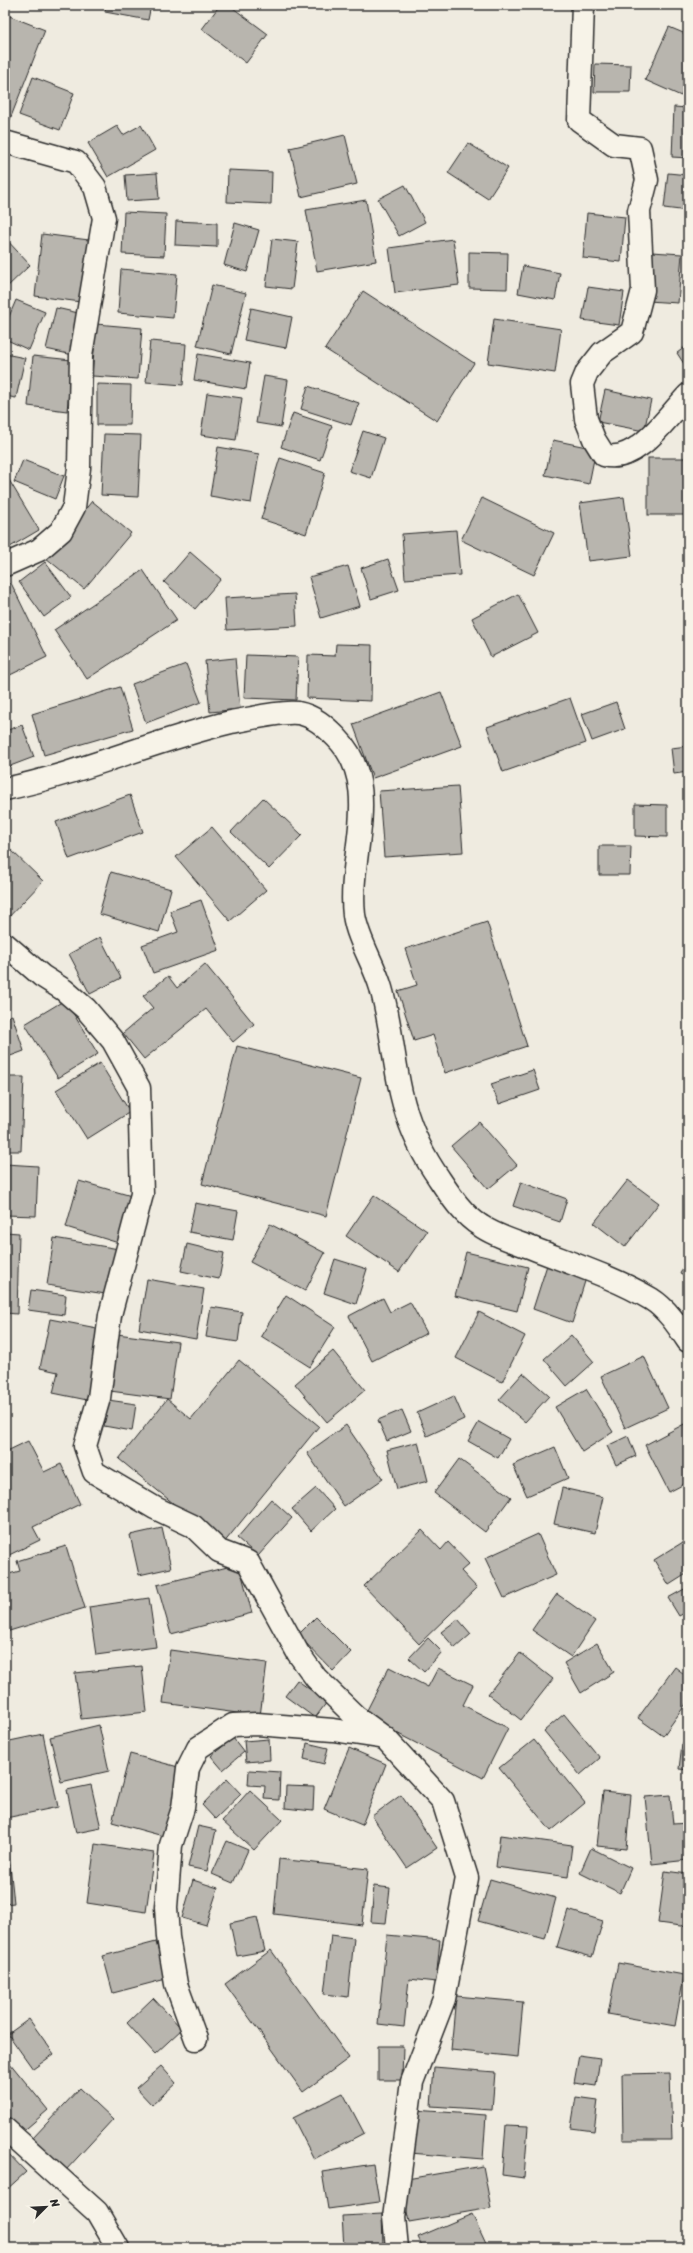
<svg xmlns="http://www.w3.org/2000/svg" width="693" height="2253" viewBox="0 0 693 2253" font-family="Sriracha,sans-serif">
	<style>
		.building { fill: #b8b5ae; stroke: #2b2b2b }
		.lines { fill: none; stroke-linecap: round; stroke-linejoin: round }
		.minor-casing { stroke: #2b2b2b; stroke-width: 25 }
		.minor { stroke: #f7f3e8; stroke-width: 22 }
	</style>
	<rect width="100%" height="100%" fill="#efebe0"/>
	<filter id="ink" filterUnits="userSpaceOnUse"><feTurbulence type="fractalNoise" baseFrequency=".025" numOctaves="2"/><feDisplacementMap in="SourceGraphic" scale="8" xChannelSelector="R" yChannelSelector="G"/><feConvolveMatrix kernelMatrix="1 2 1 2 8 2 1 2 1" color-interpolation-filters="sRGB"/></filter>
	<g filter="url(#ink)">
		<g class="building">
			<polygon points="106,5 151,5 148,20 105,12"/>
			<polygon points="220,5 229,5 268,34 246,63 202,29"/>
			<polygon points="7,15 45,30 7,127 5,126 5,20"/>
			<polygon points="669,27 688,35 688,81 681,96 645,80"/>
			<polygon points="595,64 631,65 630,92 594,92"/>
			<polygon points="33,77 74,93 60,130 19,115"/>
			<polygon points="674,107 688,108 688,158 672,157"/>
			<polygon points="141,125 155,150 108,177 88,143 117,126 123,135"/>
			<polygon points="345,135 357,184 301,197 290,148"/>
			<polygon points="468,143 508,168 488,199 448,173"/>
			<polygon points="228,170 272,172 271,204 227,202"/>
			<polygon points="157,173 159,199 127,201 125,175"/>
			<polygon points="668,173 688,175 688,211 664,208"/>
			<polygon points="405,185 425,222 399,236 378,199"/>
			<polygon points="366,200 376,261 317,271 306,210"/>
			<polygon points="124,212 166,214 164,256 122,254"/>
			<polygon points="587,213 625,217 621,262 583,258"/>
			<polygon points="176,221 217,223 217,247 175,245"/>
			<polygon points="235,223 259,230 247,272 224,265"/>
			<polygon points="42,234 89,240 81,302 35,296"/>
			<polygon points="5,238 30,265 5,289"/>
			<polygon points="272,239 298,242 292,289 266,286"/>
			<polygon points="453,239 459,285 395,293 389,248"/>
			<polygon points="469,252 508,253 507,289 469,288"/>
			<polygon points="652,252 682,254 678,303 648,301"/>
			<polygon points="523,266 560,273 555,300 518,293"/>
			<polygon points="121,269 177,274 173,318 118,313"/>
			<polygon points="212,285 246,293 231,354 197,346"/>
			<polygon points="588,287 624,292 619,325 582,320"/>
			<polygon points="363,291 474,363 437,421 325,349"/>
			<polygon points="16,300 45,312 29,350 5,339 5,326"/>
			<polygon points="56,308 83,314 73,355 46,349"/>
			<polygon points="251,308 292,317 286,348 244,340"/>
			<polygon points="494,319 561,329 555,373 488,363"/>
			<polygon points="96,324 142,328 138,379 92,376"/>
			<polygon points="150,341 186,344 183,385 146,382"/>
			<polygon points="688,345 688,370 677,353"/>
			<polygon points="5,354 25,358 16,398 5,396"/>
			<polygon points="198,354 250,363 246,389 194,380"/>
			<polygon points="33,356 72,360 67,411 28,406"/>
			<polygon points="264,376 288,380 281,427 256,423"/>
			<polygon points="97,384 131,385 130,425 97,425"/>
			<polygon points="308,386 359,403 351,425 301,409"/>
			<polygon points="605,390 651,400 644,431 598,422"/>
			<polygon points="207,393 242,398 236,440 201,435"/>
			<polygon points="293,413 332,426 320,460 281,447"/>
			<polygon points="363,431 384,438 371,478 349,471"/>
			<polygon points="104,434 141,435 138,497 101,495"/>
			<polygon points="553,440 596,449 589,484 545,475"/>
			<polygon points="218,447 259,454 251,503 210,496"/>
			<polygon points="280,458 325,473 306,534 261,519"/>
			<rect x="648" y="458" width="38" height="57"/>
			<polygon points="23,460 64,476 55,499 14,482"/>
			<polygon points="9,480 39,530 5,550 5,482"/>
			<polygon points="624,497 632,556 588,561 580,503"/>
			<polygon points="482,498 554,533 534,575 461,540"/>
			<polygon points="92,501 131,533 84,589 46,558"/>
			<polygon points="456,530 460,575 405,579 402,534"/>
			<polygon points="190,552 221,579 195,609 164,582"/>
			<polygon points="388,559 399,590 371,599 361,568"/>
			<polygon points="45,562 71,597 44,617 19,582"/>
			<polygon points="348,566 360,606 321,618 309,577"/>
			<polygon points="143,570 177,620 87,679 54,630"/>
			<polygon points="11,583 47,657 6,677 5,586"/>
			<polygon points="295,594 297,626 227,630 225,598"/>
			<polygon points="518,594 538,633 491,657 472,618"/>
			<polygon points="336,644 372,645 371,701 307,698 308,655 335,656"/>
			<polygon points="246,655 298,657 296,700 244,698"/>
			<polygon points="235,658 240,709 210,712 205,661"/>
			<polygon points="186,664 201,702 146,723 132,684"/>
			<polygon points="120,687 133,729 44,755 32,714"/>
			<polygon points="441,692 462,746 373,778 353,724"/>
			<polygon points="570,698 586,743 503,772 487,727"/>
			<polygon points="616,702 625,729 592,741 582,714"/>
			<polygon points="22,725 34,757 5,768 5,731"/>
			<polygon points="688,746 688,772 674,774 671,748"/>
			<polygon points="458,786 463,852 384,857 379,791"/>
			<polygon points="130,795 143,832 69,859 56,822"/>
			<polygon points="263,798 302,835 269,869 231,832"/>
			<polygon points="635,804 667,805 667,837 635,836"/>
			<polygon points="212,827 266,890 230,921 176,857"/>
			<polygon points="599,846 631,846 630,875 599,875"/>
			<polygon points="9,848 43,881 5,921 5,852"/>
			<polygon points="111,872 171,889 159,932 99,914"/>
			<polygon points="201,900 219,950 153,973 142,945 178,932 170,911"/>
			<polygon points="487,922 527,1046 445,1073 433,1035 414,1041 398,991 417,985 405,949"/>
			<polygon points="100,937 121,978 90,994 69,954"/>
			<polygon points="205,964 254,1024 233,1042 206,1009 144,1059 123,1033 153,1008 143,996 168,976 177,988"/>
			<polygon points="65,1000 98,1054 58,1078 25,1024"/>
			<polygon points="12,1015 24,1051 5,1058 5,1018"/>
			<polygon points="237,1046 361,1078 326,1216 202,1184"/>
			<polygon points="100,1063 130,1112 87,1139 56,1090"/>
			<polygon points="533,1070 540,1090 499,1104 491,1084"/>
			<polygon points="5,1077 24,1077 21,1151 5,1151"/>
			<polygon points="479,1122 517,1165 488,1189 451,1146"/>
			<polygon points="5,1164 38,1166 36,1216 5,1215"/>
			<polygon points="628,1180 659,1203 625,1247 594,1223"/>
			<polygon points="79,1181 135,1197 122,1244 66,1227"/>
			<polygon points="521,1182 567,1199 560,1222 513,1206"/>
			<polygon points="374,1195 427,1231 399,1272 346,1236"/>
			<polygon points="195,1203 238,1211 233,1240 189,1232"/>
			<polygon points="270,1224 325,1253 305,1291 250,1262"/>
			<polygon points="5,1232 19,1233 17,1314 5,1313"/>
			<polygon points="54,1238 119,1249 112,1295 47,1285"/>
			<polygon points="187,1244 224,1253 219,1279 181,1271"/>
			<polygon points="466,1252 528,1267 517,1311 455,1296"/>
			<polygon points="688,1257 688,1278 680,1274"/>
			<polygon points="335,1259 367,1269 356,1304 324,1293"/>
			<polygon points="547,1265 586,1278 572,1323 533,1309"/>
			<polygon points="147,1279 204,1289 196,1339 139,1329"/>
			<polygon points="31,1290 66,1295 64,1315 28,1310"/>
			<polygon points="286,1295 335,1327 310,1367 261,1336"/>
			<polygon points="383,1298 390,1312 410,1302 427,1333 372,1361 349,1316"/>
			<polygon points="211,1307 242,1312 238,1342 206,1337"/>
			<polygon points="479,1312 525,1336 502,1382 456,1358"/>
			<polygon points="50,1319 102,1329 87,1400 53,1393 58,1372 40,1368"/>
			<polygon points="117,1334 178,1342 170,1399 110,1391"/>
			<polygon points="571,1335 594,1362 567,1386 544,1359"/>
			<polygon points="333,1351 365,1390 327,1422 295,1384"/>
			<polygon points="644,1356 668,1408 625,1428 601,1376"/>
			<polygon points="239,1360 319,1426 223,1544 119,1459 167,1399 191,1419"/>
			<polygon points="523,1373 549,1396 525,1422 499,1400"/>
			<polygon points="586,1389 613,1432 582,1452 555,1407"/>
			<polygon points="454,1396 464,1419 427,1436 417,1413"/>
			<polygon points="108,1400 136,1404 132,1431 104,1426"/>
			<polygon points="402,1410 411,1431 387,1441 378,1420"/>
			<polygon points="479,1422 509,1439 498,1458 468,1441"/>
			<polygon points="688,1422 688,1482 669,1492 645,1445"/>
			<polygon points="346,1425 383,1479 344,1506 307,1453"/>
			<polygon points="628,1436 636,1456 616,1465 607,1446"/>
			<polygon points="28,1441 44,1472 61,1464 80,1504 33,1527 40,1540 5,1557 5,1452"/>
			<polygon points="418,1442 428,1481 397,1489 387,1450"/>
			<polygon points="555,1447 568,1478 527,1496 513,1465"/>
			<polygon points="459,1459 511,1497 485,1532 434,1493"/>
			<polygon points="316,1488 335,1509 311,1531 292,1509"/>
			<polygon points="562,1488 603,1497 595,1533 554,1524"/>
			<polygon points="271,1499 292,1518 258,1556 237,1538"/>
			<polygon points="162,1528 171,1568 139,1575 130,1535"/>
			<polygon points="422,1530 441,1550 448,1542 469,1564 461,1571 477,1588 419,1644 364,1586"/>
			<polygon points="538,1534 556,1575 504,1598 485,1558"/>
			<polygon points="688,1539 688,1573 669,1585 654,1560"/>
			<polygon points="66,1546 85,1608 6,1632 5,1575 20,1571 17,1561"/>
			<polygon points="239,1564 252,1613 171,1634 157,1585"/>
			<polygon points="688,1587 688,1611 679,1616 668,1598"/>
			<polygon points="557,1594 595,1621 571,1657 532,1630"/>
			<polygon points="149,1598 156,1647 96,1655 89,1607"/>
			<polygon points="316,1617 351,1652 333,1671 298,1635"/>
			<polygon points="458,1619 471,1634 455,1648 441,1632"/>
			<polygon points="428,1638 442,1652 424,1672 409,1658"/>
			<polygon points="597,1643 614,1672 581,1693 564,1663"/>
			<polygon points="170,1650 267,1663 260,1716 163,1703"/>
			<polygon points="520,1653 553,1679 521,1720 488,1694"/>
			<polygon points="142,1666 147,1712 81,1719 75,1673"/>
			<polygon points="389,1667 428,1687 438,1668 473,1685 463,1705 508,1728 483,1778 364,1716"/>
			<polygon points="675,1667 688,1677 688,1701 663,1736 638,1718"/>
			<polygon points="297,1680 327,1702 315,1718 285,1696"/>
			<polygon points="564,1714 600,1758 580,1775 544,1731"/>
			<polygon points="99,1725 109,1771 61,1782 50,1737"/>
			<polygon points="43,1734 58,1807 6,1818 5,1742"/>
			<polygon points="233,1738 244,1752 223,1770 211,1756"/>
			<polygon points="269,1739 270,1760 246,1762 244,1741"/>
			<polygon points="534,1740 585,1803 551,1831 499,1768"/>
			<polygon points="307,1743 328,1748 324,1764 304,1759"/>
			<polygon points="682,1744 688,1745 688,1770 679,1769"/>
			<polygon points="349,1748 386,1764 362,1825 324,1809"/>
			<polygon points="130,1754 182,1768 163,1836 112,1822"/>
			<polygon points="249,1770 280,1772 279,1800 264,1799 265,1786 248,1785"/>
			<polygon points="227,1779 241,1794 215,1819 202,1805"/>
			<polygon points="91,1785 101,1828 76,1833 67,1790"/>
			<polygon points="286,1786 314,1787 313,1811 285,1808"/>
			<polygon points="688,1786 688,1809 685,1809"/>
			<polygon points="250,1790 282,1820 254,1850 222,1821"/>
			<polygon points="603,1792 631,1795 626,1849 597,1846"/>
			<polygon points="401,1795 437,1848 407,1868 372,1816"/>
			<polygon points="670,1795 673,1824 688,1823 688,1860 652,1864 645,1797"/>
			<polygon points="198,1826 216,1830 207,1871 188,1867"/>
			<polygon points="500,1835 572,1845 568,1877 496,1867"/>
			<polygon points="5,1837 7,1837 14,1903 5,1904"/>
			<polygon points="227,1841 248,1850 233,1883 212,1874"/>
			<polygon points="95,1844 154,1853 146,1912 87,1903"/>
			<polygon points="591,1848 631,1868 620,1893 580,1873"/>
			<polygon points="279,1859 368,1869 362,1925 274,1914"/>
			<polygon points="665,1871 688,1874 688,1927 658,1923"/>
			<polygon points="490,1879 556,1898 545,1939 478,1921"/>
			<polygon points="193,1880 218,1888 206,1925 182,1918"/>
			<polygon points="374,1886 390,1888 386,1923 371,1922"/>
			<polygon points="568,1910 603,1921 592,1957 557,1947"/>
			<polygon points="257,1917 265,1951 237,1956 230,1923"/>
			<polygon points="331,1935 354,1938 348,1997 324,1994"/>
			<polygon points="387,1935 440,1940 436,1982 409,1979 404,2027 378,2024"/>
			<polygon points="156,1942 166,1979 113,1993 103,1956"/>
			<polygon points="271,1950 349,2058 303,2092 225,1984"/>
			<polygon points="618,1963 684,1975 675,2026 608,2014"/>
			<polygon points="456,1996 523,2002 518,2057 451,2050"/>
			<polygon points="153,1998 182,2029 155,2054 127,2023"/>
			<polygon points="29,2019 54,2054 33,2069 8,2034"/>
			<polygon points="378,2046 403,2046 402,2080 378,2080"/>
			<polygon points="579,2055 600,2058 596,2086 574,2083"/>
			<polygon points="5,2057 48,2110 20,2134 5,2115"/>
			<polygon points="161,2066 176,2083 152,2105 136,2088"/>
			<polygon points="434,2067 495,2072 492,2110 431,2106"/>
			<polygon points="670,2073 672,2140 623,2140 622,2074"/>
			<polygon points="80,2088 113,2119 66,2170 32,2139"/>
			<polygon points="343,2093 364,2133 314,2159 293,2118"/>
			<polygon points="576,2097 598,2100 594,2131 571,2128"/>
			<polygon points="414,2110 486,2115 483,2159 410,2153"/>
			<polygon points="506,2125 528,2126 524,2178 502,2175"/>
			<polygon points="5,2150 26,2172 5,2191"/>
			<polygon points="373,2164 379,2202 328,2209 322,2172"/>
			<polygon points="483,2166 491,2208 409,2222 401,2180"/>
			<polygon points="382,2214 383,2248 344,2248 342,2216"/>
			<polygon points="472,2214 488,2248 423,2248 418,2237"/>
		</g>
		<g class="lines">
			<defs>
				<g id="minor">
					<path d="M 583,5 L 579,120 L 614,145 L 640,148 L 647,180 L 639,211 L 643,290 L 632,332 L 602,353 L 587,372 L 582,384 L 586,419 L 594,439 L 604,455 C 636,465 668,416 688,395"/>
					<polyline points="5,142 76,162 95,187 104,218 81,355 79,468 74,507 61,531 39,550 5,565"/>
					<path d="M 5,789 C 82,773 155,740 231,722 C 249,719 281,711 298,713 C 314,716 325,726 336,737 C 384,785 347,856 354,915 C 358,941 374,963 381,988 C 391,1023 393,1058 401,1093 C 407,1119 419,1148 434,1171 C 447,1190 460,1213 481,1226 C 495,1236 516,1242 532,1248 C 570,1263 616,1278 651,1299 C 667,1309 678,1326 688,1341"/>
					<polyline points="5,944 42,976 64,990 86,1009 113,1041 139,1088 142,1194 110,1315 99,1398 85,1446 94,1472 155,1508 193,1526 219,1551 248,1562 298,1653 316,1678 355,1716 385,1738 443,1801 467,1878 444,1999 412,2082 394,2217 397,2248"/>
					<polyline points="196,2039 176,1984 168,1937 166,1907 171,1845 183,1808 188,1768 198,1748 233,1725 257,1724 333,1730 379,1737"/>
					<polyline points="5,2129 97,2212 118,2248"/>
				</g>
			</defs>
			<use href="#minor" class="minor-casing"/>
			<use href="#minor" class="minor"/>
		</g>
	</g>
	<rect width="693" height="2253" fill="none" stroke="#f7f3e8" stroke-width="20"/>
	<rect x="10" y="10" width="673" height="2233" fill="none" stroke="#2b2b2b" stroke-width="1.5" filter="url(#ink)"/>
	<g transform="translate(46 2207) rotate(66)" stroke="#f7f3e8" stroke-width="3" paint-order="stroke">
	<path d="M0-3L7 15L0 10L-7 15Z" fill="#2b2b2b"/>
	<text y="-6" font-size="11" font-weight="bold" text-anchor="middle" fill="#2b2b2b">N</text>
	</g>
</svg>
